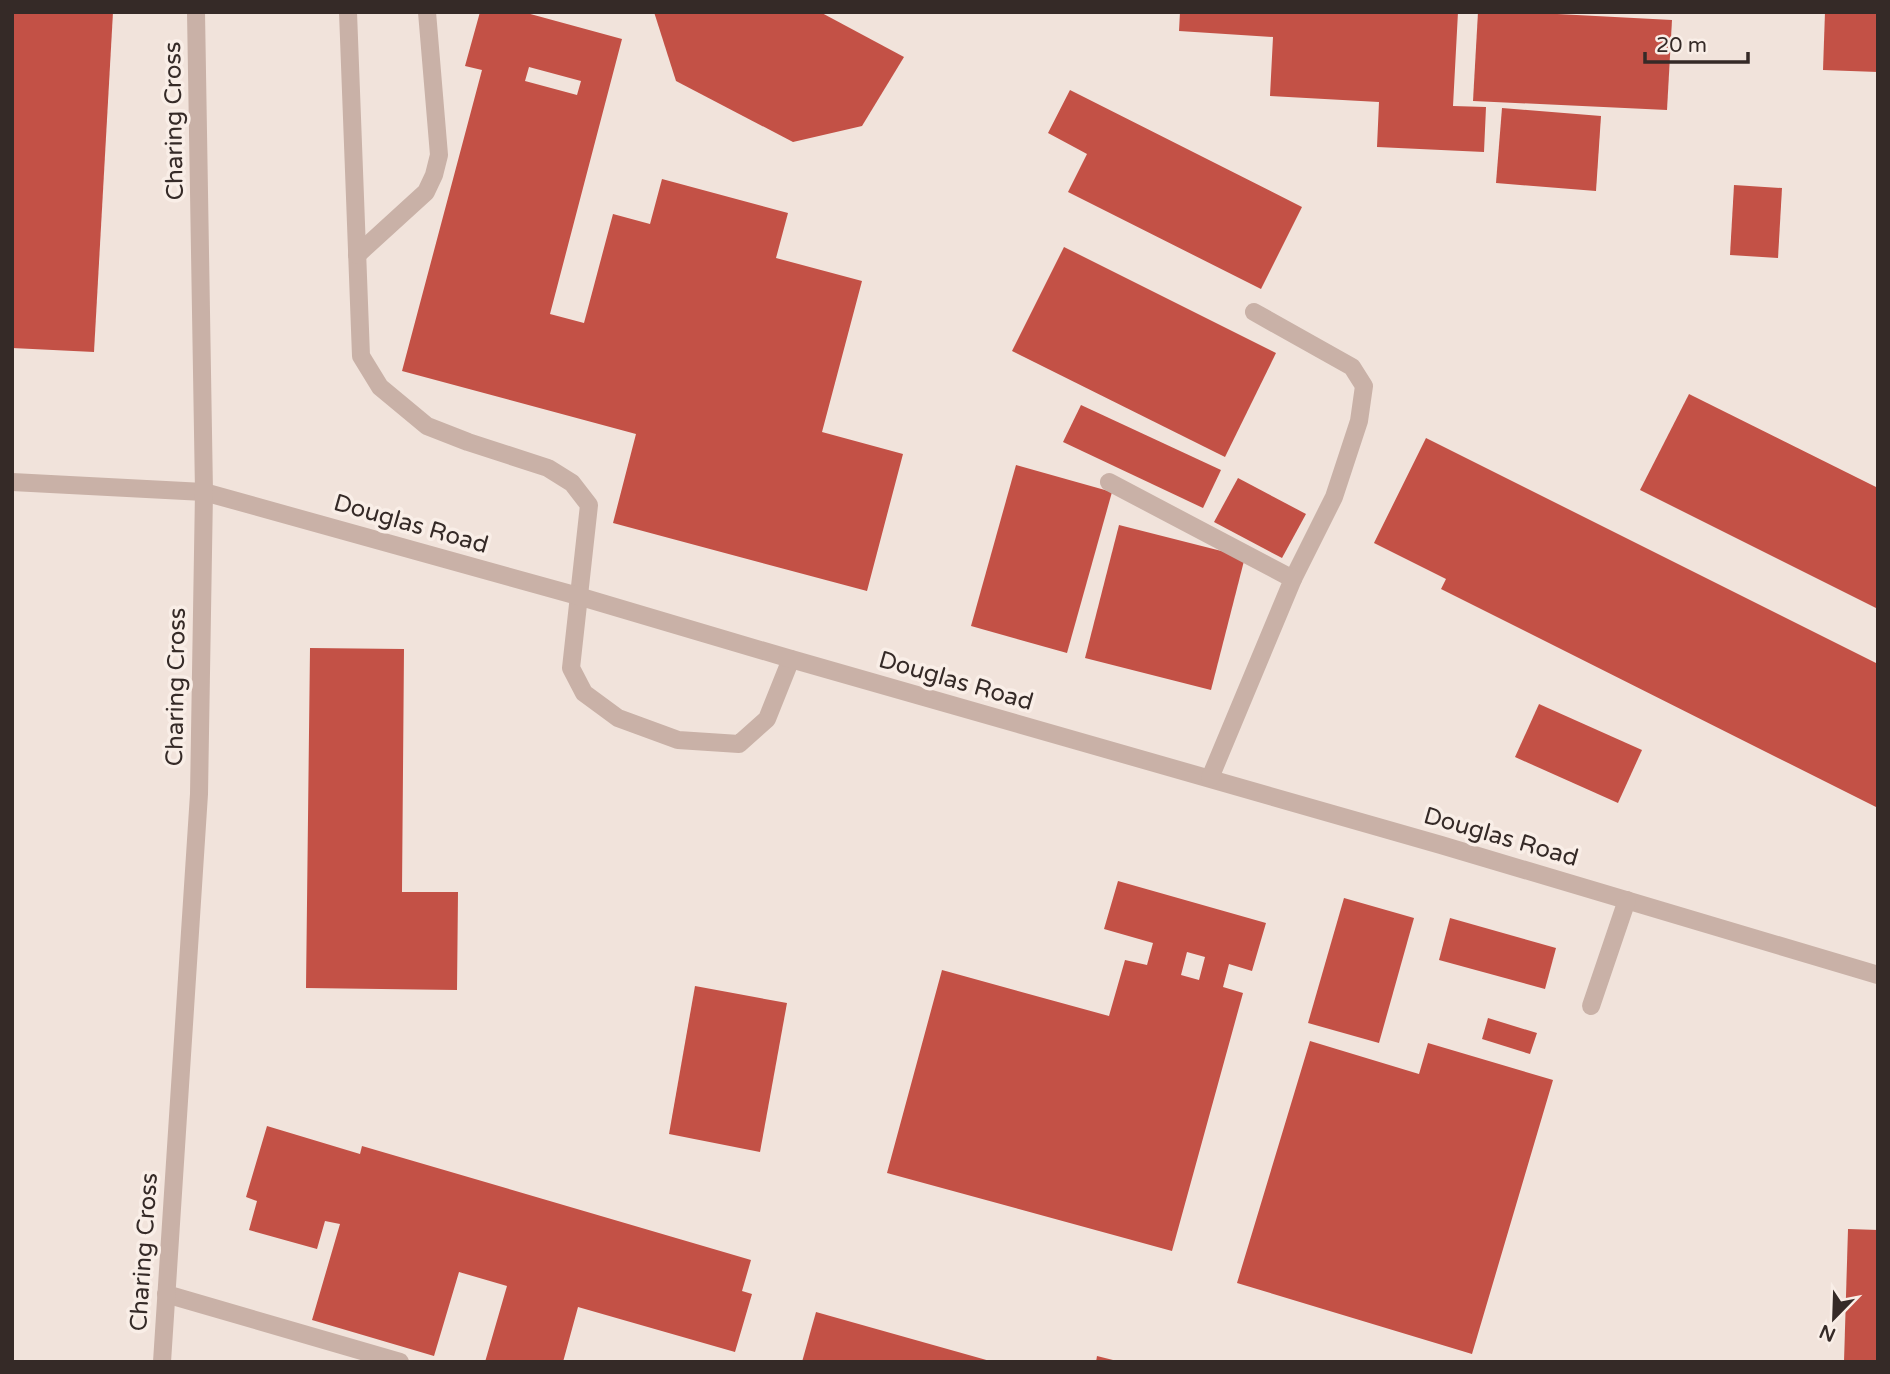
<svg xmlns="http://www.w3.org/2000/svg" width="1890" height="1374" viewBox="0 0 1890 1374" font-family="'Varela Round',sans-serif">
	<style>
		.building { fill: #c35146; fill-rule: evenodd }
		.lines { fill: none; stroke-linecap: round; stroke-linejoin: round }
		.minor { stroke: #c9b1a7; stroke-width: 18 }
		.labels { text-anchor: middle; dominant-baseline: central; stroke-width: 7; stroke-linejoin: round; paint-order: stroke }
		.street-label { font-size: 24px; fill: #352a27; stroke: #f9eee7 }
	</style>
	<rect width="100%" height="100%" fill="#f1e3db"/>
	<g class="building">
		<polygon points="12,12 113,12 94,352 12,348"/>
		<path d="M 480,12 L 523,12 L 622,39 L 550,314 L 584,323 L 613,214 L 650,224 L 662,179 L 788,213 L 776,258 L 862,281 L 822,432 L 903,454 L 867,591 L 613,523 L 636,434 L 402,371 L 482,70 L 465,66 ZM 529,67 L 581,81 L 577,95 L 525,81 Z"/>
		<polygon points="654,12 820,12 904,57 862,126 793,142 676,81"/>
		<polygon points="1180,12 1458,12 1453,106 1486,107 1484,152 1377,147 1379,102 1270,96 1273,37 1179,31"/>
		<polygon points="1478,12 1521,12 1672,20 1667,110 1473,101"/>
		<polygon points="1825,12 1878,12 1878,72 1823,70"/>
		<polygon points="1070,90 1302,207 1261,289 1068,192 1087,154 1048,133"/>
		<polygon points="1502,108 1601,116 1596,191 1496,183"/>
		<polygon points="1734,185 1782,188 1778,258 1730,255"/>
		<polygon points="1064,247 1276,353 1225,457 1012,351"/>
		<polygon points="1689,394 1878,488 1878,609 1640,490"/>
		<polygon points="1081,405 1221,470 1203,508 1063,442"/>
		<polygon points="1426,438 1878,664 1878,808 1441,589 1446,579 1374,543"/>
		<polygon points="1016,465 1112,492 1067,653 971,626"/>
		<polygon points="1238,478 1306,514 1282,558 1214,522"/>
		<polygon points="1119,525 1245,557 1211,690 1085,658"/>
		<polygon points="310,648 404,649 402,892 458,892 457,990 306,988"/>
		<polygon points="1539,704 1642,750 1618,803 1515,757"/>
		<path d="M 1118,881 L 1266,923 L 1252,971 L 1229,964 L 1223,987 L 1243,993 L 1172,1251 L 887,1173 L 942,970 L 1109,1016 L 1125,960 L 1147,965 L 1153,943 L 1104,929 ZM 1187,952 L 1205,957 L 1199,980 L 1181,975 Z"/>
		<polygon points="1344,898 1414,918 1379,1043 1308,1023"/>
		<polygon points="1450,918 1556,948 1545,989 1439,960"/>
		<polygon points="695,986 787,1003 760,1152 669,1134"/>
		<polygon points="1488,1018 1537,1033 1530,1054 1482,1039"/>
		<polygon points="1310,1041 1419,1074 1428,1043 1553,1080 1472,1354 1237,1283"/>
		<polygon points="267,1126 360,1154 362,1146 751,1260 742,1291 752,1294 735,1352 578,1307 563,1362 485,1362 507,1286 459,1272 434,1356 312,1320 340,1224 325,1221 317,1249 249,1230 257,1201 246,1197"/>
		<polygon points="1848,1229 1878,1230 1878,1362 1844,1362"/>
		<polygon points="816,1312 990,1361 990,1362 802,1362"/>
		<polygon points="1097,1356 1117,1361 1117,1362 1096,1362"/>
	</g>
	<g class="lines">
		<g class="minor">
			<polyline points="348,12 361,356 380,387 427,426 468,442 548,468 572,483 589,505 571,668 584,693 618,718 678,740 739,744 767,719 791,659"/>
			<polyline points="357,255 426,192 434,175 439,155 427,12"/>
			<polyline points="1254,312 1352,367 1364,386 1359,421 1334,497 1293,579"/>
			<polyline points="12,482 204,492 578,596 791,659 1441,845 1878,975"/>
			<polyline points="1109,482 1293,579 1210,778"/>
			<polyline points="1591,1006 1627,900"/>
			<polyline points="166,1294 400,1362"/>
			<polyline points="162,1362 199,794 204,492 196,12"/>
		</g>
	</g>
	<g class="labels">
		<g class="street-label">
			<text transform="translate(174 121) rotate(-91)">Charing Cross</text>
			<text transform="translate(411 524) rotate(16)">Douglas Road</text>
			<text transform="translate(956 681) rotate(16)">Douglas Road</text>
			<text transform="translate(176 687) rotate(-89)">Charing Cross</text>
			<text transform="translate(1501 837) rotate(16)">Douglas Road</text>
			<text transform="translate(144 1252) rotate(-86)">Charing Cross</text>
		</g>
	</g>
	<rect width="1890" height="1374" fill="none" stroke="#352a27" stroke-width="28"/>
	<g transform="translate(1834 1318) rotate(203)" stroke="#f9eee7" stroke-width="5" paint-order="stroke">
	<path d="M0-5L12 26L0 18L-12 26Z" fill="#352a27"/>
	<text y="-10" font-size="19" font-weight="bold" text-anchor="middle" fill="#352a27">N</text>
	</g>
	<path d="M1645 52v10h103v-10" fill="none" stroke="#352a27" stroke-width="3.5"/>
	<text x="1656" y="52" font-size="21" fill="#352a27" stroke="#f9eee7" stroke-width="5" paint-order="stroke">20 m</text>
</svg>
